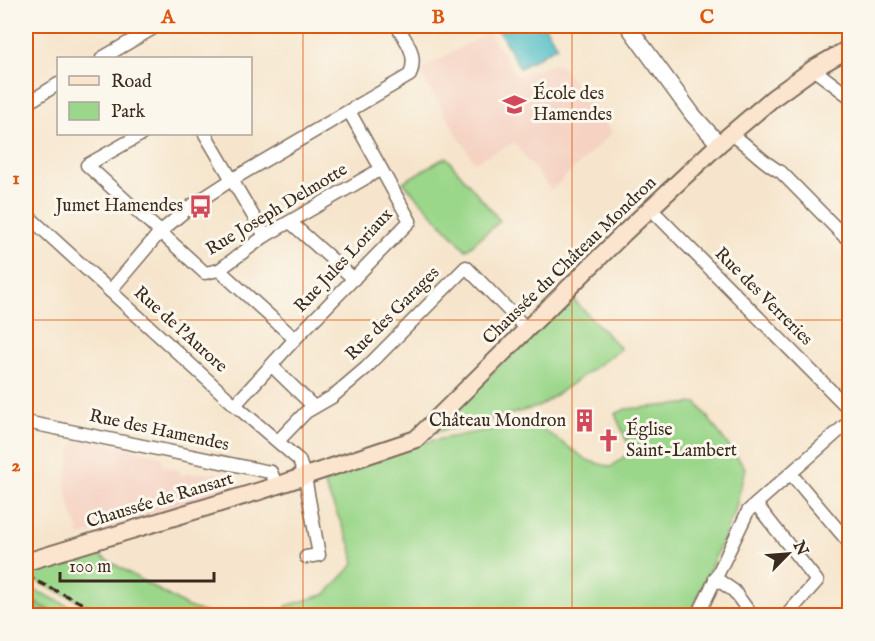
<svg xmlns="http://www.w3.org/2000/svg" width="875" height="641" viewBox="0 0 875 641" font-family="'IM FELL English',serif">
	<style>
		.built { fill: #f5d2c2 }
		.green { fill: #9bd78b; stroke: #6b8054; stroke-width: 1.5 }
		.forest { fill: #7cb877; stroke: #5c714a; stroke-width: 1.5 }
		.water { fill: #4cbbc4; stroke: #447271; stroke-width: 1.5 }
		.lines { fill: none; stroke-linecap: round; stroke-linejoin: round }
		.minor-casing { stroke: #7c6b5b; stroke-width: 15 }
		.tertiary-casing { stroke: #7c6b5b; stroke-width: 18 }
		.secondary-casing { stroke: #7c6b5b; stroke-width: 20 }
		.minor { stroke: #fff; stroke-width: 12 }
		.tertiary { stroke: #fff; stroke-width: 15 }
		.secondary { stroke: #fbe5cf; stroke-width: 16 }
		.rail { stroke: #3b2a1e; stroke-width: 3; stroke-dasharray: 9 4.5; stroke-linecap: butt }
		.grid { fill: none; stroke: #df570d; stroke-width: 1.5; stroke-opacity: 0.55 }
		.labels { text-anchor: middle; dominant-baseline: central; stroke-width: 6; stroke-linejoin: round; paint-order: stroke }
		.poi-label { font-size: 18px; fill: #3b2a1e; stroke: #fbf7ec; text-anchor: start }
		.street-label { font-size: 18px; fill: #3b2a1e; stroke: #fbf7ec }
		.neatline { fill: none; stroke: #df570d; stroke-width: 2 }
		.grid-label { font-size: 20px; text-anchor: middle; font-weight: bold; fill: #df570d }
	</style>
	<rect width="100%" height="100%" fill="#fbf7ec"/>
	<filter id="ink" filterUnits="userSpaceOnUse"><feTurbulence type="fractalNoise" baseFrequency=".0167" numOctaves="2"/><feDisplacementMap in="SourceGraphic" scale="12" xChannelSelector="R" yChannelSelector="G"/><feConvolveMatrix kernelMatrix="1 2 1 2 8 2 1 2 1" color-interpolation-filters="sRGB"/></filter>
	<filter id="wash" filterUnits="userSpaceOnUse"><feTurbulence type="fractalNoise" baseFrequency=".008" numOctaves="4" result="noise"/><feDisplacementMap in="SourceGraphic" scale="24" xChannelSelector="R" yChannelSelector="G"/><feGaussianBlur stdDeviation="1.35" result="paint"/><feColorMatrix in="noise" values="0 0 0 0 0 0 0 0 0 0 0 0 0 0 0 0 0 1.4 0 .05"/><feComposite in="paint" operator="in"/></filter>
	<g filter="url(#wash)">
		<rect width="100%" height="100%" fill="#f6e5cc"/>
		<g class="built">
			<polygon points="489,32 517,76 559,63 612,133 551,190 514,143 474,162 419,71"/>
			<polygon points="78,436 161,456 163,467 179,470 181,476 191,473 191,475 199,473 234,474 238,490 80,536 68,500 65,483 71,452"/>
		</g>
		<g class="green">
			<polygon points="446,157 500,221 466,250 403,182"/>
			<polygon points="573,299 621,349 540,406 483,422 430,433 561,306"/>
			<polygon points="697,403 745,468 735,511 694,606 683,615 285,616 286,606 326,594 354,564 351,546 321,477 425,442 532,422 589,461 611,467 631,451 615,414 626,409"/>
			<polygon points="90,550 186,606 211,615 108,615 34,580 28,572"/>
			<polygon points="26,586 88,615 60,615 26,598"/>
		</g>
		<polygon class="forest" points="26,598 60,615 26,615"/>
		<polygon class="water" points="496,26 545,26 557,46 520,68"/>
	</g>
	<g filter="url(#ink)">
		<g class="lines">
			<defs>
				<g id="minor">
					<polyline points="102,58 157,26"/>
					<polyline points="813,69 850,97"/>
					<polyline points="26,104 58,84"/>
					<polyline points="142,134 87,165 205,273 219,270 265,236 381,169"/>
					<polyline points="205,134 265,236"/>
					<path d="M 731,134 C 749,145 762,163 781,172 L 844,236"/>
					<polyline points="651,209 850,410"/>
					<polyline points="26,214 235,405 299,460 305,477 319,555 306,557"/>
					<polyline points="290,222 354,279"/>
					<polyline points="219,270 295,339"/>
					<path d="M 110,291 L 160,232 L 191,206 L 233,179 L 410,75 C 418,55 407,42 397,26"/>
					<polyline points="272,366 314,407"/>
					<polyline points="235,405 295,339 410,221 349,111"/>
					<polyline points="26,422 265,471 271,472 277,486"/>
					<polyline points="278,441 306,412 332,397 366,368 466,267 527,329"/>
					<polyline points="791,474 850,544"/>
					<polyline points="756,504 817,581 786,616"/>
					<polyline points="715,578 734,591 752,616"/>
					<polyline points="695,616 700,611 748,511 850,421"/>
					<polyline points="842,616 850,609"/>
				</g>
				<polyline id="tertiary" points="628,26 693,115 719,144"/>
				<polyline id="secondary" points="26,562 263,490 416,439 623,234 719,144 773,98 813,69 850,48"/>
			</defs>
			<use href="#minor" class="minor-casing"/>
			<use href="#tertiary" class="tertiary-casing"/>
			<use href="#secondary" class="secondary-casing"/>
			<use href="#minor" class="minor"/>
			<use href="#tertiary" class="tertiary"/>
			<use href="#secondary" class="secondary"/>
			<polyline class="rail" points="26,576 108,616"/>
		</g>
	</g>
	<path class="grid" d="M 303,26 L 303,616M 572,26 L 572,616M 26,320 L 850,320"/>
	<defs>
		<symbol id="school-bare" viewBox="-9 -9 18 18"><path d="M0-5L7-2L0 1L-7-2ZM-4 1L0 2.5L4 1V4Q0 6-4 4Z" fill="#d1495b" stroke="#fbf7ec" stroke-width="2.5" paint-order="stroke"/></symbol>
		<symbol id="bus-bare" viewBox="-9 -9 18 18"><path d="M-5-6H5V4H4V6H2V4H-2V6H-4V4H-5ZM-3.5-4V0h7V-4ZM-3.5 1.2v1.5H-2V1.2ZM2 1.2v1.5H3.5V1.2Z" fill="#d1495b" stroke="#fbf7ec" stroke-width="2.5" paint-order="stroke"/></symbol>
		<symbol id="building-bare" viewBox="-9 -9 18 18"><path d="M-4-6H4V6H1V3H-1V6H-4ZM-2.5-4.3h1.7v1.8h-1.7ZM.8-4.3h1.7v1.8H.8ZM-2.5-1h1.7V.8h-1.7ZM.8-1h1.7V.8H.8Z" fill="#d1495b" stroke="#fbf7ec" stroke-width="2.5" paint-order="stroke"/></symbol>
		<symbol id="church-bare" viewBox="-9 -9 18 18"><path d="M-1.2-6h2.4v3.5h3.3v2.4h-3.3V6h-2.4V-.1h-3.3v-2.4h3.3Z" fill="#d1495b" stroke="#fbf7ec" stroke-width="2.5" paint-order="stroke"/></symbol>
	</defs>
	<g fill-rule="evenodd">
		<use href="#school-bare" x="498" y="88" width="33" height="33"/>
		<use href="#bus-bare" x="184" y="190" width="33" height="33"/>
		<use href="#building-bare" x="568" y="404" width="33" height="33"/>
		<use href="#church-bare" x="592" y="424" width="33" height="33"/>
	</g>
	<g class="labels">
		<g class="poi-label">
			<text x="533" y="94">École des<tspan x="533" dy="21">Hamendes</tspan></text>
			<text x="183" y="206" text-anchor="end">Jumet Hamendes</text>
			<text x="566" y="421" text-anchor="end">Château Mondron</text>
			<text x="626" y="430">Église<tspan x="626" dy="21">Saint-Lambert</tspan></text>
		</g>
		<g class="street-label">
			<text transform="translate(277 210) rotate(-31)">Rue Joseph Delmotte</text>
			<text transform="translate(344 261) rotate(-47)">Rue Jules Loriaux</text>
			<text transform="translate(570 261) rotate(-44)">Chaussée du Château Mondron</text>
			<text transform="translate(763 297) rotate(45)">Rue des Verreries</text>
			<text transform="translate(393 314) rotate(-45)">Rue des Garages</text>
			<text transform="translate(180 330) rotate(42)">Rue de l'Aurore</text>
			<text transform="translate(159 431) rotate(12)">Rue des Hamendes</text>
			<text transform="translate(160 501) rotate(-17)">Chaussée de Ransart</text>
		</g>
	</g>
	<rect width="875" height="641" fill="none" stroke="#fbf7ec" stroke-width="66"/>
	<rect x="57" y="57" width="195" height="78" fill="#fbf7ec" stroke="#aea59a" stroke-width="1.5"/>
	<rect x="69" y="76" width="30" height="9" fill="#fbe5cf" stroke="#aea59a" stroke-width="1.5"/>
	<text x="111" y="87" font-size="18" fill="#3b2a1e">Road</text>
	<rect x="69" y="102" width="30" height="18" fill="#9bd78b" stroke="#aea59a" stroke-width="1.5"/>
	<text x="111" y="117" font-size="18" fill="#3b2a1e">Park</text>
	<g transform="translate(788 554) rotate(65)" stroke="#fbf7ec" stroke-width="4.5" paint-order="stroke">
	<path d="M0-4.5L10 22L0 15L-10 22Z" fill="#3b2a1e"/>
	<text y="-9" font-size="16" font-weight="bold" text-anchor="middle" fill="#3b2a1e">N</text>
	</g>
	<path d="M60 572v9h154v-9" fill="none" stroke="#3b2a1e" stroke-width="3"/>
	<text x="69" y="572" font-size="18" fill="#3b2a1e" stroke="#fbf7ec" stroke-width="4.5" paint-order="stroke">100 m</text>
	<rect x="33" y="33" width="809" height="575" class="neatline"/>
	<g class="grid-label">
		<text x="168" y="23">A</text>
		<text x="438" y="23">B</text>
		<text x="707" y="23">C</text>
		<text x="16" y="184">1</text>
		<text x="16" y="471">2</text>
	</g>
</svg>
